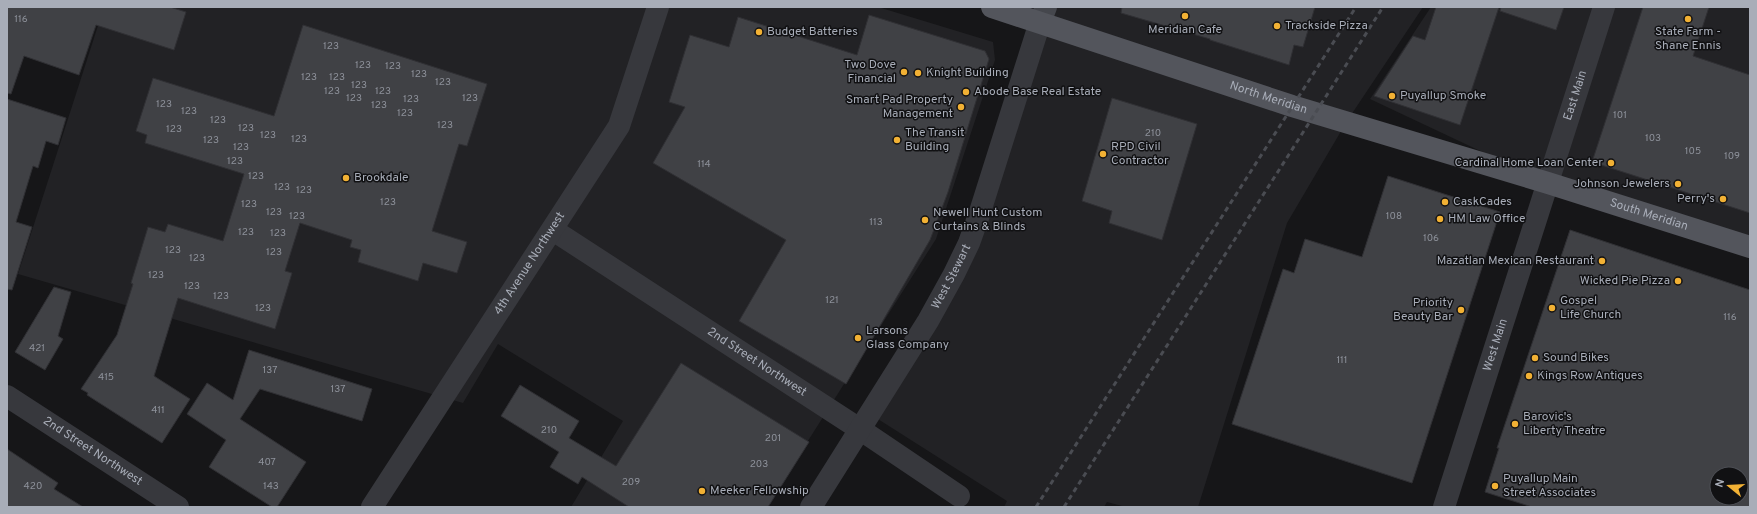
<svg xmlns="http://www.w3.org/2000/svg" width="1757" height="514" viewBox="0 0 1757 514" font-family="Overpass,sans-serif">
	<style>
		.built { fill: #222225 }
		.building { fill: #404145; stroke: #303034; fill-rule: evenodd }
		.lines { fill: none; stroke-linecap: round; stroke-linejoin: round }
		.minor { stroke: #37383d; stroke-width: 22 }
		.tertiary { stroke: #37383d; stroke-width: 22 }
		.secondary { stroke: #45474d; stroke-width: 22 }
		.primary { stroke: #53555c; stroke-width: 22 }
		.rail { stroke: #4a4c52; stroke-width: 3; stroke-dasharray: 5 4; stroke-linecap: butt }
		.poi-dot { fill: #f2b134; stroke: #111113; stroke-width: 1.5 }
		.labels { text-anchor: middle; dominant-baseline: central; stroke-width: 3; stroke-linejoin: round; paint-order: stroke }
		.number-label { font-size: 10px; fill: #8e929b }
		.poi-label { font-size: 12px; fill: #a8adb8; stroke: #111113; text-anchor: start }
		.street-label { font-size: 12px; fill: #a8adb8; stroke: #111113 }
	</style>
	<rect width="100%" height="100%" fill="#161618"/>
	<g class="built">
		<polygon points="104,7 878,7 993,42 995,60 936,239 766,507 571,507 623,421 498,344 463,403 18,274"/>
		<polygon points="992,7 1423,7 1347,121 1287,223 1198,507 1126,507 1107,502 1104,507 1004,507 1007,501 870,414 928,321 1040,23"/>
		<polygon points="1431,7 1750,7 1750,247 1548,183 1370,99"/>
	</g>
	<g class="building">
		<polygon points="7,7 170,7 186,12 174,50 96,25 79,75 24,56 11,94 7,93"/>
		<polygon points="1122,7 1315,7 1303,47 1294,45 1289,65 1210,40 1210,39 1121,13"/>
		<polygon points="1436,7 1499,7 1460,125 1374,96 1413,36 1425,40"/>
		<polygon points="1501,7 1564,7 1556,30 1500,11"/>
		<polygon points="1643,7 1709,7 1693,56 1750,75 1750,213 1592,162"/>
		<polygon points="869,15 985,51 989,59 948,192 930,240 846,384 739,321 786,240 653,163 685,107 669,102 690,35 729,47 738,17 857,55"/>
		<polygon points="303,25 487,84 467,146 459,144 432,231 467,242 457,273 423,263 418,281 358,262 361,250 350,247 352,240 300,223 285,271 292,273 275,329 178,298 154,376 190,399 162,443 87,395 88,393 81,389 117,335 133,284 131,283 148,227 165,232 168,224 223,241 244,174 145,143 147,135 136,131 153,78 274,116"/>
		<polygon points="1112,98 1197,124 1162,240 1109,223 1112,211 1082,201"/>
		<polygon points="7,99 66,118 58,145 46,141 38,168 33,166 16,222 32,227 12,290 7,289"/>
		<polygon points="1388,176 1500,212 1412,483 1232,424 1283,269 1294,273 1305,239 1362,257"/>
		<path d="M 1570,230 L 1750,290 L 1750,507 L 1532,507 L 1485,492 L 1499,448 L 1497,448 ZM 1717,474 L 1741,474 L 1741,498 L 1717,498 Z"/>
		<polygon points="54,287 71,292 58,336 63,339 45,370 15,352"/>
		<polygon points="249,350 372,389 362,421 260,389 240,419 306,462 277,507 272,507 209,467 226,440 187,414 207,383 233,400"/>
		<polygon points="681,363 809,442 768,507 629,507 582,477 578,484 550,467 559,452 501,416 520,385 579,421 569,438 616,466"/>
		<polygon points="7,449 58,483 54,489 83,507 7,507"/>
	</g>
	<g class="lines">
		<g class="minor">
			<path id="s1" d="M 553,230 L 861,430 L 959,496"/>
			<path id="s2" d="M 7,396 L 178,507"/>
			<path id="s3" d="M 372,507 L 619,126 L 658,7"/>
			<path id="s4" d="M 1444,507 L 1604,7"/>
		</g>
		<path class="tertiary" id="s5" d="M 811,507 L 928,321 L 954,274 L 969,243 L 979,215 L 1040,22"/>
		<polyline class="secondary" points="1040,22 1046,7"/>
		<path class="primary" id="s6" d="M 992,7 L 1292,106 L 1548,183 L 1750,247"/>
		<g class="rail">
			<polyline points="1036,507 1356,7"/>
			<polyline points="1064,507 1383,7"/>
		</g>
	</g>
	<g class="poi-dot">
		<circle cx="1185" cy="16" r="4"/>
		<circle cx="1688" cy="19" r="4"/>
		<circle cx="1277" cy="26" r="4"/>
		<circle cx="759" cy="32" r="4"/>
		<circle cx="904" cy="72" r="4"/>
		<circle cx="918" cy="73" r="4"/>
		<circle cx="966" cy="92" r="4"/>
		<circle cx="1392" cy="96" r="4"/>
		<circle cx="961" cy="107" r="4"/>
		<circle cx="897" cy="140" r="4"/>
		<circle cx="1103" cy="154" r="4"/>
		<circle cx="1611" cy="163" r="4"/>
		<circle cx="346" cy="178" r="4"/>
		<circle cx="1678" cy="184" r="4"/>
		<circle cx="1723" cy="199" r="4"/>
		<circle cx="1445" cy="202" r="4"/>
		<circle cx="1440" cy="219" r="4"/>
		<circle cx="925" cy="220" r="4"/>
		<circle cx="1602" cy="261" r="4"/>
		<circle cx="1678" cy="281" r="4"/>
		<circle cx="1552" cy="308" r="4"/>
		<circle cx="1461" cy="310" r="4"/>
		<circle cx="858" cy="338" r="4"/>
		<circle cx="1535" cy="358" r="4"/>
		<circle cx="1529" cy="376" r="4"/>
		<circle cx="1515" cy="424" r="4"/>
		<circle cx="1495" cy="486" r="4"/>
		<circle cx="702" cy="491" r="4"/>
	</g>
	<g class="labels">
		<g class="number-label">
			<text x="21" y="19">116</text>
			<text x="331" y="46">123</text>
			<text x="363" y="65">123</text>
			<text x="393" y="66">123</text>
			<text x="419" y="74">123</text>
			<text x="309" y="77">123</text>
			<text x="337" y="77">123</text>
			<text x="443" y="82">123</text>
			<text x="359" y="85">123</text>
			<text x="332" y="91">123</text>
			<text x="383" y="91">123</text>
			<text x="354" y="98">123</text>
			<text x="470" y="98">123</text>
			<text x="411" y="99">123</text>
			<text x="164" y="104">123</text>
			<text x="379" y="105">123</text>
			<text x="189" y="111">123</text>
			<text x="405" y="113">123</text>
			<text x="1620" y="115">101</text>
			<text x="218" y="120">123</text>
			<text x="445" y="125">123</text>
			<text x="246" y="128">123</text>
			<text x="174" y="129">123</text>
			<text x="1153" y="133">210</text>
			<text x="268" y="135">123</text>
			<text x="1653" y="138">103</text>
			<text x="299" y="139">123</text>
			<text x="211" y="140">123</text>
			<text x="241" y="147">123</text>
			<text x="1693" y="151">105</text>
			<text x="1732" y="156">109</text>
			<text x="235" y="161">123</text>
			<text x="704" y="164">114</text>
			<text x="256" y="176">123</text>
			<text x="282" y="187">123</text>
			<text x="304" y="190">123</text>
			<text x="388" y="202">123</text>
			<text x="249" y="204">123</text>
			<text x="274" y="212">123</text>
			<text x="297" y="216">123</text>
			<text x="1394" y="216">108</text>
			<text x="876" y="222">113</text>
			<text x="246" y="232">123</text>
			<text x="278" y="233">123</text>
			<text x="1431" y="238">106</text>
			<text x="173" y="250">123</text>
			<text x="274" y="252">123</text>
			<text x="197" y="258">123</text>
			<text x="156" y="275">123</text>
			<text x="192" y="286">123</text>
			<text x="221" y="296">123</text>
			<text x="832" y="300">121</text>
			<text x="263" y="308">123</text>
			<text x="1730" y="317">116</text>
			<text x="37" y="348">421</text>
			<text x="1342" y="360">111</text>
			<text x="270" y="370">137</text>
			<text x="106" y="377">415</text>
			<text x="338" y="389">137</text>
			<text x="158" y="410">411</text>
			<text x="549" y="430">210</text>
			<text x="773" y="438">201</text>
			<text x="267" y="462">407</text>
			<text x="759" y="464">203</text>
			<text x="631" y="482">209</text>
			<text x="33" y="486">420</text>
			<text x="271" y="486">143</text>
		</g>
		<g class="poi-label">
			<text x="1285" y="26">Trackside Pizza</text>
			<text x="1185" y="30" text-anchor="middle">Meridian Cafe</text>
			<text x="767" y="32">Budget Batteries</text>
			<text x="1688" y="32" text-anchor="middle">State Farm -<tspan x="1688" dy="14">Shane Ennis</tspan></text>
			<text x="896" y="65" text-anchor="end">Two Dove<tspan x="896" dy="14">Financial</tspan></text>
			<text x="926" y="73">Knight Building</text>
			<text x="974" y="92">Abode Base Real Estate</text>
			<text x="1400" y="96">Puyallup Smoke</text>
			<text x="953" y="100" text-anchor="end">Smart Pad Property<tspan x="953" dy="14">Management</tspan></text>
			<text x="905" y="133">The Transit<tspan x="905" dy="14">Building</tspan></text>
			<text x="1111" y="147">RPD Civil<tspan x="1111" dy="14">Contractor</tspan></text>
			<text x="1603" y="163" text-anchor="end">Cardinal Home Loan Center</text>
			<text x="354" y="178">Brookdale</text>
			<text x="1670" y="184" text-anchor="end">Johnson Jewelers</text>
			<text x="1715" y="199" text-anchor="end">Perry's</text>
			<text x="1453" y="202">CaskCades</text>
			<text x="933" y="213">Newell Hunt Custom<tspan x="933" dy="14">Curtains &amp; Blinds</tspan></text>
			<text x="1448" y="219">HM Law Office</text>
			<text x="1594" y="261" text-anchor="end">Mazatlan Mexican Restaurant</text>
			<text x="1670" y="281" text-anchor="end">Wicked Pie Pizza</text>
			<text x="1560" y="301">Gospel<tspan x="1560" dy="14">Life Church</tspan></text>
			<text x="1453" y="303" text-anchor="end">Priority<tspan x="1453" dy="14">Beauty Bar</tspan></text>
			<text x="866" y="331">Larsons<tspan x="866" dy="14">Glass Company</tspan></text>
			<text x="1543" y="358">Sound Bikes</text>
			<text x="1537" y="376">Kings Row Antiques</text>
			<text x="1523" y="417">Barovic's<tspan x="1523" dy="14">Liberty Theatre</tspan></text>
			<text x="1503" y="479">Puyallup Main<tspan x="1503" dy="14">Street Associates</tspan></text>
			<text x="710" y="491">Meeker Fellowship</text>
		</g>
		<g class="street-label">
			<text stroke="none"><textPath href="#s4" startOffset="432">East Main</textPath></text>
			<text stroke="none"><textPath href="#s6" startOffset="291">North Meridian</textPath></text>
			<text stroke="none"><textPath href="#s6" startOffset="689">South Meridian</textPath></text>
			<text stroke="none"><textPath href="#s3" startOffset="290">4th Avenue Northwest</textPath></text>
			<text stroke="none"><textPath href="#s5" startOffset="270">West Stewart</textPath></text>
			<text stroke="none"><textPath href="#s4" startOffset="170">West Main</textPath></text>
			<text stroke="none"><textPath href="#s1" startOffset="243">2nd Street Northwest</textPath></text>
			<text stroke="none"><textPath href="#s2" startOffset="102">2nd Street Northwest</textPath></text>
		</g>
	</g>
	<rect width="1757" height="514" fill="none" stroke="#a8adb8" stroke-width="16"/>
	<g transform="translate(1729 486) rotate(288)"><circle r="19" fill="#111113" stroke="#4d4f55"/>
	<path d="M0-3L7 15L0 10L-7 15Z" fill="#f2b134"/>
	<text y="-6" font-size="11" font-weight="bold" text-anchor="middle" fill="#a8adb8">N</text>
	</g>
</svg>
